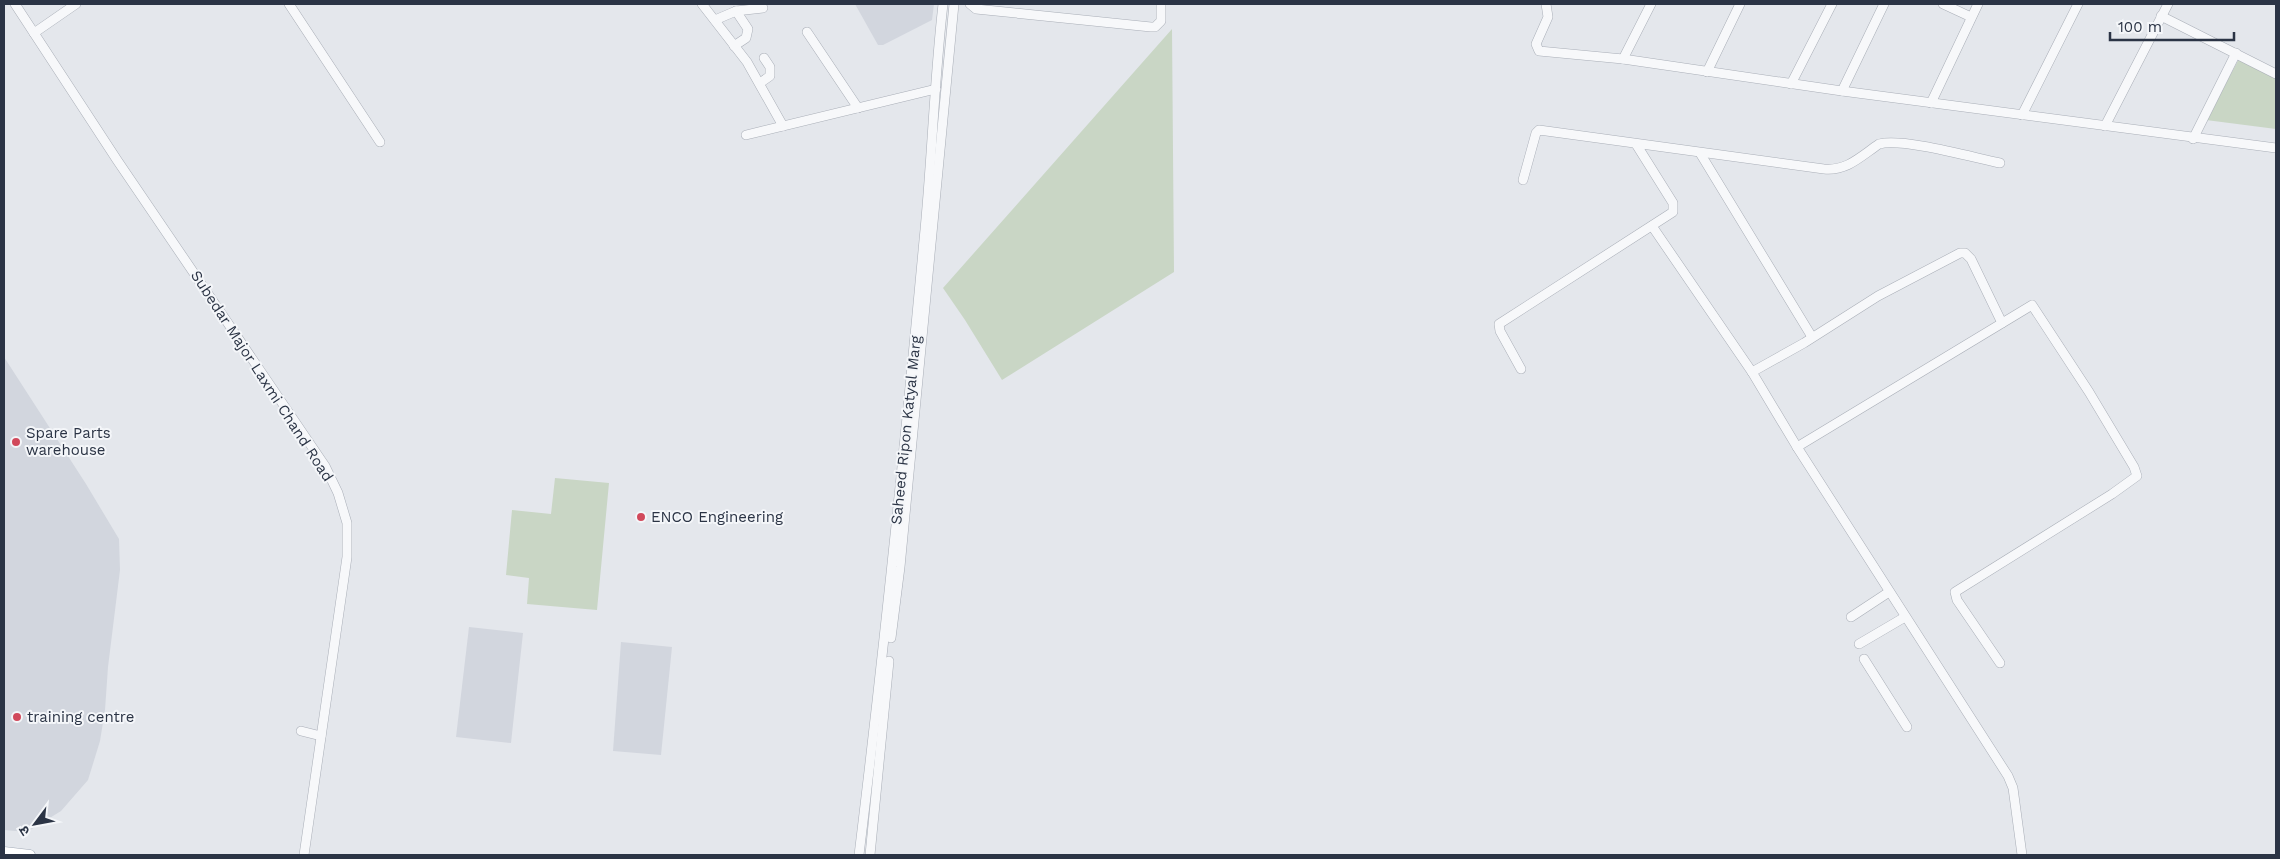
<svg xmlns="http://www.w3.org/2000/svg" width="2280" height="859" viewBox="0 0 2280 859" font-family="'Work Sans','Noto Sans Devanagari',sans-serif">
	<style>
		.built { fill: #d2d6de }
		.green { fill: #c9d6c5 }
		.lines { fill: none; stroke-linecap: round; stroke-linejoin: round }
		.minor-casing { stroke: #a9aeb7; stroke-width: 10 }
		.major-casing { stroke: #a3abb8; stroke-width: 11 }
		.minor { stroke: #f7f8fa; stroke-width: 9 }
		.major { stroke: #fff; stroke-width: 10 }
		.poi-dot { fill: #d1495b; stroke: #f4f6f9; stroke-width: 2 }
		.labels { text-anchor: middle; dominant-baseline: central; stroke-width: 4; stroke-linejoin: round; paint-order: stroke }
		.street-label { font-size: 15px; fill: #2b3445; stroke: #f4f6f9 }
		.poi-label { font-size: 15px; fill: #2b3445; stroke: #f4f6f9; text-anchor: start }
	</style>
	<rect width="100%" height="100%" fill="#e4e7ec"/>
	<g class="built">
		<polygon points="855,4 934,4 932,20 883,45 878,45"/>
		<polygon points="4,357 86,484 119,539 120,570 108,667 105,710 100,741 88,780 61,811 27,832 4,830"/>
		<polygon points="469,627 523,633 511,743 456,737"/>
		<polygon points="621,642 672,647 661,755 613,751"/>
	</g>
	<g class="green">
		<polygon points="1172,29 1174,272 1002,380 965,320 943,288"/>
		<polygon points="2239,59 2276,79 2276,129 2206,120"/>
		<polygon points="555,478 609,483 597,610 527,604 529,578 506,575 512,510 551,514"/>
	</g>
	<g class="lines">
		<defs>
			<g id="minor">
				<polyline points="15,4 117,160 325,466 338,493 347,523 347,557 304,855"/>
				<polyline points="289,4 380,142"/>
				<polyline points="702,4 747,62 783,126"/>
				<polyline points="970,4 976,9 1151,27 1155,27 1161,21 1161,4"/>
				<polyline points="1546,4 1548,17 1536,44 1539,51 1623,59 1842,91 2276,148"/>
				<polyline points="1943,4 1971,17"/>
				<polyline points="2161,16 2276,74"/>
				<polyline points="715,20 736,11 763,8"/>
				<polyline points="807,32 858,108"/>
				<polyline points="34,33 76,4"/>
				<polyline points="734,46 746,38 748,29 736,11"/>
				<polyline points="1623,59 1651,4"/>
				<polyline points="1707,72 1740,4"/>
				<polyline points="760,83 770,76 770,67 764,58"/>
				<polyline points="1791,84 1832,4"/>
				<polyline points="1842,91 1884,4"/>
				<polyline points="1931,103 1978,4"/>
				<polyline points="2022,115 2078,4"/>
				<polyline points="2105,126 2168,4"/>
				<polyline points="746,135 936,89"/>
				<polyline points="2193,139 2236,53"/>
				<polyline points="1700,153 1812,337"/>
				<path d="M 1523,180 L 1536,133 L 1539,130 L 1824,169 C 1847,171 1860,157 1879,144 C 1904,138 1971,157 2000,163"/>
				<polyline points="1652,226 1752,372 1797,447 2008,776 2013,788 2022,855"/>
				<polyline points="1521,369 1500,331 1499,324 1673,212 1673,203 1636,144"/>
				<polyline points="1752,372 1804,343 1878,296 1960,253 1965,253 1971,259 2002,323"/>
				<polyline points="1797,447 2032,305 2089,392 2134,467 2137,476 2112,494 1955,592 1957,600 2000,663"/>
				<polyline points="1851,617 1889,592"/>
				<polyline points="891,638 900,567 954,4"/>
				<polyline points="1859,644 1905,617"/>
				<polyline points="1864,659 1907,727"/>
				<polyline points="301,731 321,736"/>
				<path d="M 859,855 C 884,650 905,445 924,240 C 932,161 934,82 943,4"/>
				<polyline points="870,855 889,661"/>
			</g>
			<polyline id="major" points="4,852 30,855"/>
		</defs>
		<use href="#minor" class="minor-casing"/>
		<use href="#major" class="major-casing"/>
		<use href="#minor" class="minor"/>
		<use href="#major" class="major"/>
	</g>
	<g class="poi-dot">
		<circle cx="16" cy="442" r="5"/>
		<circle cx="641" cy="517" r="5"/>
		<circle cx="17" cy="717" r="5"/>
	</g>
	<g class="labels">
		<g class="street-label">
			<text transform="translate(262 376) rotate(57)">Subedar Major Laxmi Chand Road</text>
			<text transform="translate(906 430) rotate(-84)">Saheed Ripon Katyal Marg</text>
		</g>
		<g class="poi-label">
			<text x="26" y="433">Spare Parts<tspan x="26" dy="17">warehouse</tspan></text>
			<text x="651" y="517">ENCO Engineering</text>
			<text x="27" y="717">training centre</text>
		</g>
	</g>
	<rect width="2280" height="859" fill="none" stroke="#2b3445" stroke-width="10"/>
	<g transform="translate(35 824) rotate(238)" stroke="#f4f6f9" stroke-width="4" paint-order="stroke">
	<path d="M0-4L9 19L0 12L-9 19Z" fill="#2b3445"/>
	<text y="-8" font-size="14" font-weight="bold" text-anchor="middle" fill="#2b3445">उ</text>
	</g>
	<path d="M2110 32v8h124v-8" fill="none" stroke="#2b3445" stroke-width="2.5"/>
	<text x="2118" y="32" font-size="15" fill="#2b3445" stroke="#f4f6f9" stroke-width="4" paint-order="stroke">100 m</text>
</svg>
